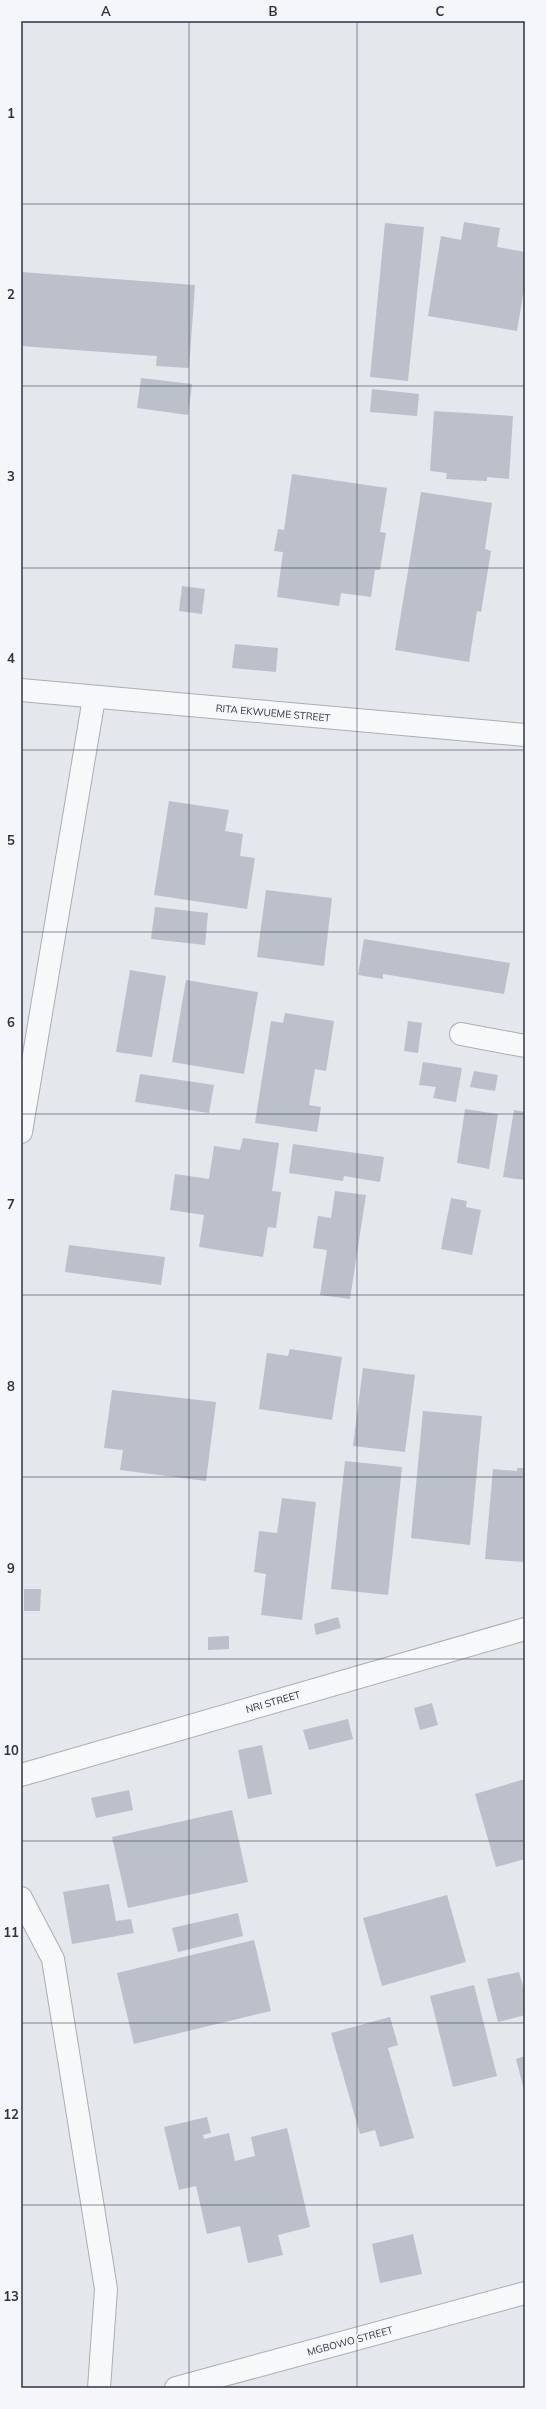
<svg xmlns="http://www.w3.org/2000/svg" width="546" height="2409" viewBox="0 0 546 2409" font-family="Mulish,sans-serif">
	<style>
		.building { fill: #bbc0ca }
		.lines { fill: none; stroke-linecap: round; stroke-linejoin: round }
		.minor-casing { stroke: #a9aeb7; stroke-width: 24 }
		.minor { stroke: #f7f8fa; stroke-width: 22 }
		.grid { fill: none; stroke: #2b3445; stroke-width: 1; stroke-opacity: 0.55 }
		.labels { text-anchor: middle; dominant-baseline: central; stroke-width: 3; stroke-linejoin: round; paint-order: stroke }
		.street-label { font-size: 10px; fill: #2b3445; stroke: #f4f6f9 }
		.neatline { fill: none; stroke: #2b3445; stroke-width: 1.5 }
		.grid-label { font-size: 13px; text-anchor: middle; font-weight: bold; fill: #2b3445 }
	</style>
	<rect width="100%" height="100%" fill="#e4e7ec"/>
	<g class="building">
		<polygon points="464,222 500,228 497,247 525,252 525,283 517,331 428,316 441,236 461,240"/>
		<polygon points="385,223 424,227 408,381 370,377"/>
		<polygon points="21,272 195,285 189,368 156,366 157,356 21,346"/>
		<polygon points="141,378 192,384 188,415 137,408"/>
		<polygon points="372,389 419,394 417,416 370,412"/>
		<polygon points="434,411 513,416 509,479 487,477 487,481 446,479 447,473 430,471"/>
		<polygon points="292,474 387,488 380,532 386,533 380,570 375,570 371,597 341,593 339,606 277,597 283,552 274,551 278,529 284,530"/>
		<polygon points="421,492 492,503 485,549 491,551 481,612 477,611 469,662 395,650"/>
		<polygon points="182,586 205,589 202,614 179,611"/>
		<polygon points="235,644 278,648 276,672 232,668"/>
		<polygon points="169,801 229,810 225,831 243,834 240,856 255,858 247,909 154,895"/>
		<polygon points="266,890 332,898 324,966 257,957"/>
		<polygon points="155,907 208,913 205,945 151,939"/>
		<polygon points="364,939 510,963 504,994 383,974 383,979 358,975"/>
		<polygon points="130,970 166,976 152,1057 116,1052"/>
		<polygon points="186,980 258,992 244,1074 172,1062"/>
		<polygon points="285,1013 334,1021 326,1071 315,1069 309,1105 321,1107 317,1132 255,1123 271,1021 283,1023"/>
		<polygon points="408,1021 422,1023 418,1053 404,1051"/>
		<polygon points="423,1062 462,1068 456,1102 433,1098 436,1087 419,1085"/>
		<polygon points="474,1071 498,1075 495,1091 470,1087"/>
		<polygon points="140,1074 214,1085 209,1113 135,1102"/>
		<polygon points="465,1109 498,1114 489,1169 457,1163"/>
		<polygon points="514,1110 525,1112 525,1180 503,1177"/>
		<polygon points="243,1138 279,1143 272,1191 281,1192 276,1228 268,1227 263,1257 199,1247 204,1215 170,1210 175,1174 209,1179 214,1146 240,1150"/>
		<polygon points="293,1144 384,1157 380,1182 344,1176 343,1181 289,1173"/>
		<polygon points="335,1191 366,1195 350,1299 320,1295 327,1250 313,1248 318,1216 331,1218"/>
		<polygon points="451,1198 467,1201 466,1207 481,1210 472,1255 441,1249"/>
		<polygon points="69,1245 165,1257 161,1285 65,1272"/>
		<polygon points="290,1349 342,1357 332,1420 259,1409 267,1353 288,1356"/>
		<polygon points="363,1368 415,1375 405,1452 353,1446"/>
		<polygon points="112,1390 216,1402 206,1481 120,1470 123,1450 104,1448"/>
		<polygon points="423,1411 482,1416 470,1545 411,1538"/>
		<polygon points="345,1461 402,1467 388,1595 331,1589"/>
		<polygon points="517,1468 525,1468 525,1562 485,1559 493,1469 517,1471"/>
		<polygon points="282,1498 316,1502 302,1620 261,1615 266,1574 254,1572 259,1531 277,1533"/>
		<polygon points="24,1589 41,1589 40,1611 24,1611"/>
		<polygon points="338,1617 341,1628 316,1635 314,1624"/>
		<polygon points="229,1636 229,1649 208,1650 208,1637"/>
		<polygon points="432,1703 438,1725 420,1730 414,1708"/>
		<polygon points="348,1719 353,1739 309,1750 303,1730"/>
		<polygon points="262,1745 272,1794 248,1799 238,1750"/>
		<polygon points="525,1779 525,1859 496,1867 475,1794"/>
		<polygon points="129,1790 133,1810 96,1818 91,1798"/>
		<polygon points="232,1810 248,1882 128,1908 112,1837"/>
		<polygon points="109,1884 116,1921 131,1919 134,1933 72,1944 63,1892"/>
		<polygon points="447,1895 466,1962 382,1986 363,1918"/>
		<polygon points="238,1913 243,1936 178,1952 172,1928"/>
		<polygon points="254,1940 271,2011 134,2044 117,1973"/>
		<polygon points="519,1972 525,1993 525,2015 498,2022 487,1979"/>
		<polygon points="474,1985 497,2076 453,2087 430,1996"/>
		<polygon points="390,2017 398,2045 388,2048 414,2138 380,2147 375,2130 360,2134 331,2033"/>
		<polygon points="525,2056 525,2090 524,2090 516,2059"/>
		<polygon points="207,2117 211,2133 203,2135 204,2139 229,2133 235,2161 255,2156 251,2137 287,2128 310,2227 278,2235 283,2255 248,2263 240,2226 207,2234 196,2186 179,2190 164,2127"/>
		<polygon points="413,2234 422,2274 380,2283 372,2244"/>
	</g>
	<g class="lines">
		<defs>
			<g id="minor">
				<polyline points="21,690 525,735"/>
				<polyline points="461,1034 525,1046"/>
				<polyline points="21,1132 94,698"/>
				<polyline points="21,1775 525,1629"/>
				<polyline points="21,1898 53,1959 106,2289 99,2388"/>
				<polyline points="176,2388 525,2293"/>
			</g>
		</defs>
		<use href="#minor" class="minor-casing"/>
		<use href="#minor" class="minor"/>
	</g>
	<path class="grid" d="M 189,21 L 189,2388M 357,21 L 357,2388M 21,204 L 525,204M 21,386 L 525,386M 21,568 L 525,568M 21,750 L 525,750M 21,932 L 525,932M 21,1114 L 525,1114M 21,1295 L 525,1295M 21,1477 L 525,1477M 21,1659 L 525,1659M 21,1841 L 525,1841M 21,2023 L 525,2023M 21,2205 L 525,2205"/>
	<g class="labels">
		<g class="street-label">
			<text transform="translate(273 713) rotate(5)">RITA EKWUEME STREET</text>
			<text transform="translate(273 1702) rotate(-16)">NRI STREET</text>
			<text transform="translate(350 2341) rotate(-15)">MGBOWO STREET</text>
		</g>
	</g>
	<rect width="546" height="2409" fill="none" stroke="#f4f6f9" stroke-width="44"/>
	<rect x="22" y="22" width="502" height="2365" class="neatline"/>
	<g class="grid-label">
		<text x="106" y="16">A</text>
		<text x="273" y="16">B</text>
		<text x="440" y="16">C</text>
		<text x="11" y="118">1</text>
		<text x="11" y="299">2</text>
		<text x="11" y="481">3</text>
		<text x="11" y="663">4</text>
		<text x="11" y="845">5</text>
		<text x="11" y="1027">6</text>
		<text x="11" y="1209">7</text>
		<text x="11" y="1391">8</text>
		<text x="11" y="1573">9</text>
		<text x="11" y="1755">10</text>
		<text x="11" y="1937">11</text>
		<text x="11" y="2119">12</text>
		<text x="11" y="2301">13</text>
	</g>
</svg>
